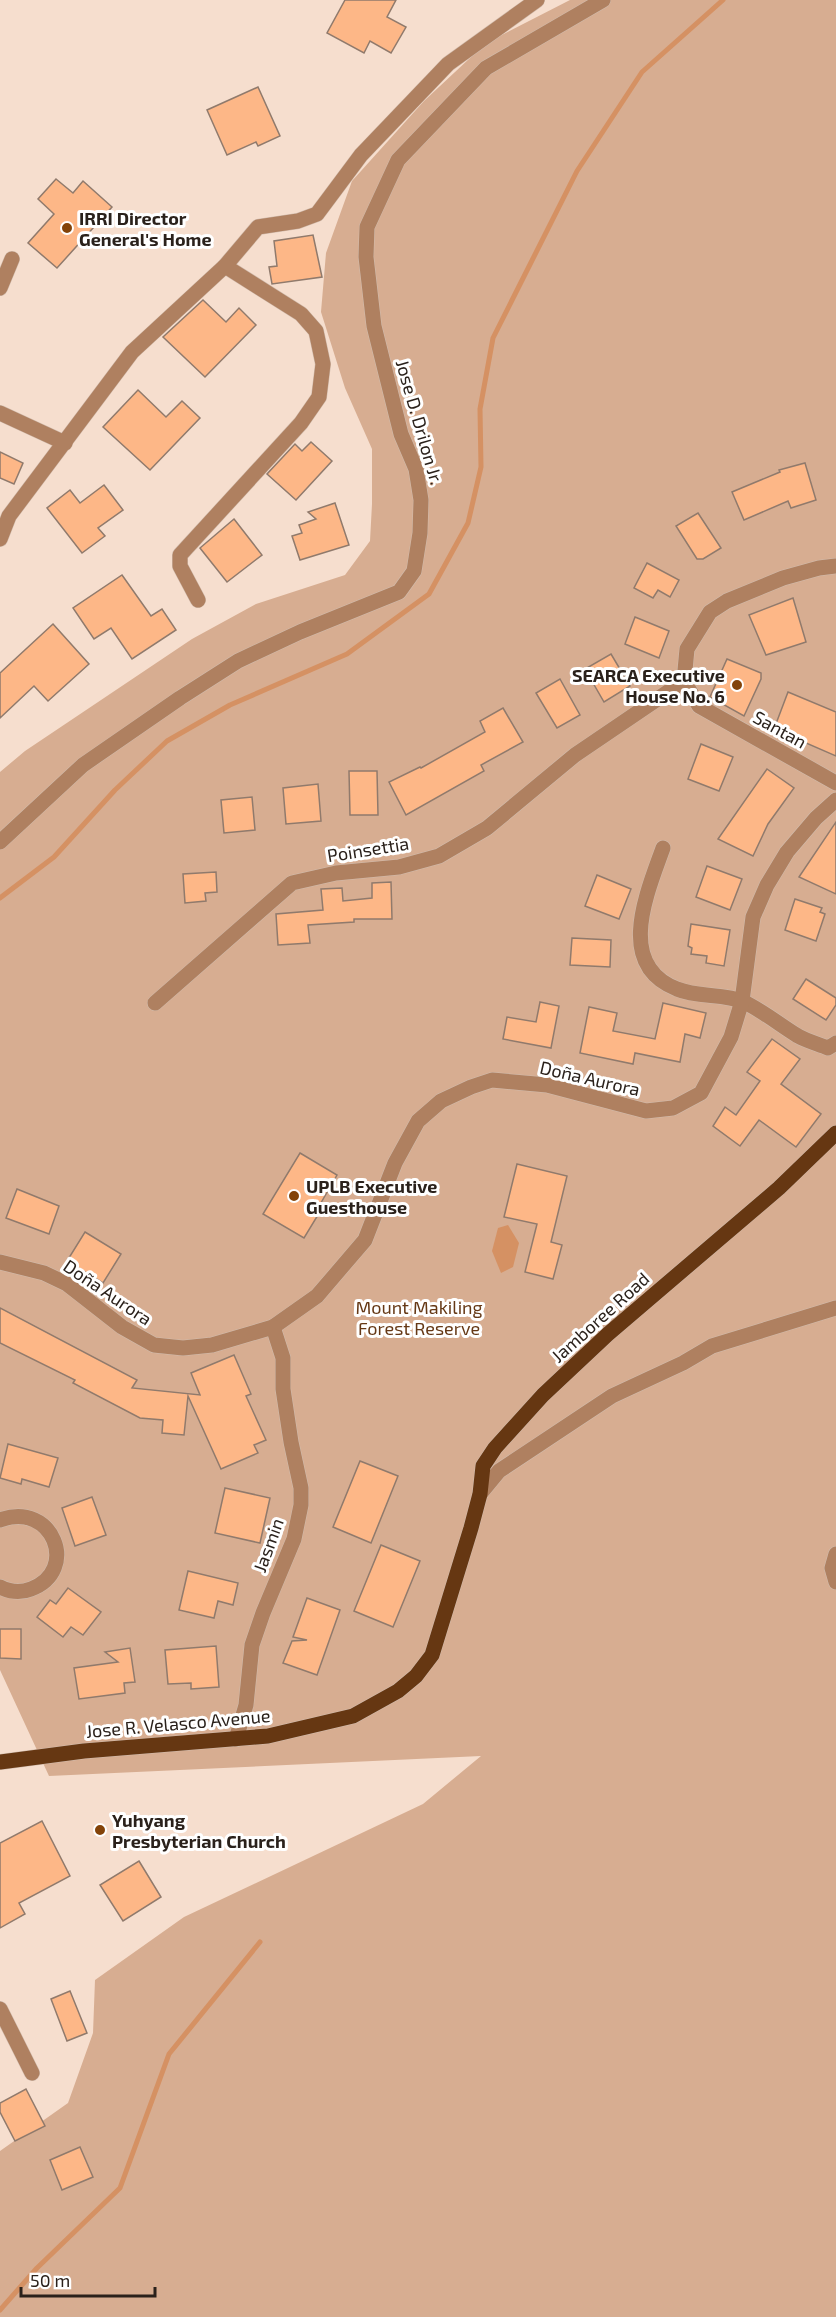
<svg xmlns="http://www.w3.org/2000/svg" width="836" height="2317" viewBox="0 0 836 2317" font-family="'Exo 2',sans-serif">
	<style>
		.green { fill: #d7ad91 }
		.water { fill: #d59163 }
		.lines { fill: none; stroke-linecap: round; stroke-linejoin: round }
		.stream { stroke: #d59163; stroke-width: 5 }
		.building { fill: #fdb787; stroke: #907a6c; stroke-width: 1.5 }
		.minor-casing { stroke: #d1bcae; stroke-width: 16 }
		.major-casing { stroke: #d1bcae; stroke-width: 16 }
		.minor { stroke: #af8060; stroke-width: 15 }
		.major { stroke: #663712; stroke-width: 15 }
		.poi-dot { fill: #834309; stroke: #fff; stroke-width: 2 }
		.labels { text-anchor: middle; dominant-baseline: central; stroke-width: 6; stroke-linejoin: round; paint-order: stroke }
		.poi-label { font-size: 18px; font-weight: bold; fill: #2a211b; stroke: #fff; text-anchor: start }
		.street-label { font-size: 18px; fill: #2a211b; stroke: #fff }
		.park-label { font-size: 18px; fill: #653815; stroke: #fff }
	</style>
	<rect width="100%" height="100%" fill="#f6dece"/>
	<polygon class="green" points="570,0 836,0 836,2317 0,2317 0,2151 68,2103 93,2033 95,1980 184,1917 423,1804 481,1756 49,1776 0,1670 0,772 25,751 192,639 256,604 345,575 370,541 372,504 372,449 345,388 321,312 326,253 352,181 424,101 486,43"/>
	<polygon class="water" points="508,1225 519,1243 513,1267 501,1273 492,1251 498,1228"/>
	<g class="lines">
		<g class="stream">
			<polyline points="0,898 54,857 115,790 167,741 230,705 347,654 429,594 468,523 481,467 480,409 493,338 577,171 642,72 723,0"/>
			<polyline points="0,2310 37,2268 120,2188 169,2054 260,1942"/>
		</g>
	</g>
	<g class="building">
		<polygon points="345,0 396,0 387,17 406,27 391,53 370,41 364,53 327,33"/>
		<polygon points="258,87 280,136 258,146 256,142 227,155 207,110"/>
		<polygon points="56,179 73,193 83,181 112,207 57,268 28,243 54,214 38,199"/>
		<polygon points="313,235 322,277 272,284 269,267 277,266 274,241"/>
		<polygon points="203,300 226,322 239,308 256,325 205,377 163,337"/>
		<polygon points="138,390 166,417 182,401 200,418 150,470 103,427"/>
		<polygon points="311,442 332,461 296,500 267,474 295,444 302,451"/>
		<polygon points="0,452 23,463 14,484 0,478"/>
		<polygon points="805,463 816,500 791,508 788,501 744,520 732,492 780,472 779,470"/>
		<polygon points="104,485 123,510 98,528 105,536 82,553 47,508 70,490 80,503"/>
		<polygon points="335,503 349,545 300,560 292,536 302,533 299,525 316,519 308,512"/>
		<polygon points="698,513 721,548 703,559 697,559 676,526"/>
		<polygon points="234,519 262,555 227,582 200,548"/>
		<polygon points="647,563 679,580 670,597 658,590 653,598 634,588"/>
		<polygon points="122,575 151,616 162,609 176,630 132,659 111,628 94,639 73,608"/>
		<polygon points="793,598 806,642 766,655 749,615"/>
		<polygon points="635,617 669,631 659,658 625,644"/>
		<polygon points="53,624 89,664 48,701 34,686 0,718 0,673"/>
		<polygon points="611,654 630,686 604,702 585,669"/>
		<polygon points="727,659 761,673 761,679 744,716 710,697"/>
		<polygon points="560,679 580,715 557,728 536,693"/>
		<polygon points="788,692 836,712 836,756 774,729"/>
		<polygon points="503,708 523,742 481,765 484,771 406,815 389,782 420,767 421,768 485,732 480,721"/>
		<polygon points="701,744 733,757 719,791 688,779"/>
		<polygon points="767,769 794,788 768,824 753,856 718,839"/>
		<polygon points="349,771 377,771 378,815 350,815"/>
		<polygon points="318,784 321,821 286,824 283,788"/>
		<polygon points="252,797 255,830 224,833 221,800"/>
		<polygon points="836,822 836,894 799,877"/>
		<polygon points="707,866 742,879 730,910 696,897"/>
		<polygon points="216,872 217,892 205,893 206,901 185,903 183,874"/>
		<polygon points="597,875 631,889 619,919 585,906"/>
		<polygon points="391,882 392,919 354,919 354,922 308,925 310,943 278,945 276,914 323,910 321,889 342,888 343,901 372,898 372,883"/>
		<polygon points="795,899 822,908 820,912 825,914 816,941 785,930"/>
		<polygon points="691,924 730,930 724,966 706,963 707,956 691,954 692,948 688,946"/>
		<polygon points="572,938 611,940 610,967 570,965"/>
		<polygon points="806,979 836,998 836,1005 826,1020 793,999"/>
		<polygon points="540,1002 559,1006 551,1048 503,1039 507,1017 536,1022"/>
		<polygon points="663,1003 706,1013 700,1038 685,1034 680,1062 635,1053 633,1064 580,1053 589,1007 617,1013 613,1031 655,1039"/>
		<polygon points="772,1039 800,1059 781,1084 821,1114 796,1147 759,1120 740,1146 713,1126 725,1107 736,1115 760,1081 747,1072"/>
		<polygon points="300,1153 337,1175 318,1208 321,1210 304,1238 263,1214"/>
		<polygon points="517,1164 567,1176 551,1242 562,1245 553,1279 525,1272 537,1224 504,1217"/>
		<polygon points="17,1189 59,1206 49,1234 6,1218"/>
		<polygon points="85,1232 121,1254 103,1283 67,1261"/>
		<polygon points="0,1308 137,1380 132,1388 200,1395 191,1373 234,1355 251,1394 246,1396 266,1440 254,1445 258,1453 221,1469 188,1396 184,1435 162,1433 163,1420 140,1418 73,1383 75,1380 0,1343"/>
		<polygon points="8,1444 58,1458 49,1487 22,1479 21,1484 0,1478"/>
		<polygon points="360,1461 398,1476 371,1543 333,1527"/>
		<polygon points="225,1488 270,1498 260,1543 215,1533"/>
		<polygon points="92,1497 106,1535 75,1546 62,1508"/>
		<polygon points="381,1545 420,1561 393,1627 354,1611"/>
		<polygon points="188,1571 238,1583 233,1605 218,1601 214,1618 179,1610"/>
		<polygon points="68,1588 101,1612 83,1635 71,1627 63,1637 37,1617 50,1600 56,1604"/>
		<polygon points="307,1598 340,1610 317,1675 283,1663 292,1641 307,1640 293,1637"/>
		<polygon points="0,1629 21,1629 21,1659 0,1658"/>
		<polygon points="216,1646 219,1687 191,1689 191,1683 168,1684 165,1650"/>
		<polygon points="130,1648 135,1682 124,1683 125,1693 79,1699 74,1668 118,1662 105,1652"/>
		<polygon points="42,1821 70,1876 19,1903 25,1914 0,1928 0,1843"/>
		<polygon points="139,1861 161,1897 123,1921 100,1885"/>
		<polygon points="70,1991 87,2033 67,2041 51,1999"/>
		<polygon points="26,2089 45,2126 15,2141 0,2112 0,2103"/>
		<polygon points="80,2147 93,2177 62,2190 50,2160"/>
	</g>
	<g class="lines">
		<defs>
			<g id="minor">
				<polyline points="0,288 12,259"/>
				<polyline points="0,413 65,443"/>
				<polyline points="0,539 9,516 132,352 225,266 258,227 298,221 317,214 361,155 448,64 537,0"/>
				<polyline points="198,600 180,566 180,555 301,423 319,397 323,364 316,331 301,314 225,266"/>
				<polyline points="684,681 687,649 710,612 727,601 783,578 819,568 836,566"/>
				<polyline points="684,681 699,706 836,783"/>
				<polyline points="0,842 83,765 180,698 238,661 300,632 399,592 414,571 420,533 421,500 416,469 401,434 374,326 366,257 367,227 398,160 486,68 603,0"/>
				<path d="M 663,848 C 647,893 615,965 677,989 C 698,998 724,993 744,1002 C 763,1011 780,1025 798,1036 C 807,1041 818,1044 828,1048 L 836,1043"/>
				<polyline points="155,1003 292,883 336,873 399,867 439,856 487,828 575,755 684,681"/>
				<polyline points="0,1262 44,1273 67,1284 122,1327 154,1345 183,1348 212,1345 273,1327 317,1296 365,1240 395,1163 418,1121 441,1101 471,1087 492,1080 547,1085 646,1111 673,1108 701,1093 731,1037 742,1001 753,917 767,885 787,852 816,818 836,800"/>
				<polyline points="480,1494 499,1471 612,1396 683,1363 712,1346 836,1308"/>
				<path d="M 0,1520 C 53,1500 80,1571 31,1589 C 21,1593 10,1592 0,1587"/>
				<polyline points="836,1554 832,1568 836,1582"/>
				<polyline points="236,1739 246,1705 252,1645 263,1613 294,1539 301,1505 301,1488 291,1442 283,1389 283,1358 273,1327"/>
				<polyline points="0,2009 32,2073"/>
			</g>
			<polyline id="major" points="0,1762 84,1751 268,1736 353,1716 398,1691 416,1676 432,1655 471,1528 480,1494 483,1466 495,1448 543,1395 608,1334 779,1188 836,1133"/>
		</defs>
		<use href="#minor" class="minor-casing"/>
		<use href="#major" class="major-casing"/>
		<use href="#minor" class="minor"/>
		<use href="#major" class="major"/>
	</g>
	<g class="poi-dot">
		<circle cx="67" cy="228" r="6"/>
		<circle cx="737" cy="685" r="6"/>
		<circle cx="294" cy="1196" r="6"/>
		<circle cx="100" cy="1830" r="6"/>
	</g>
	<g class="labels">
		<g class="poi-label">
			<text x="79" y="218">IRRI Director<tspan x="79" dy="21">General's Home</tspan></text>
			<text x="725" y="675" text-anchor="end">SEARCA Executive<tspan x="725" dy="21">House No. 6</tspan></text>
			<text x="306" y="1186">UPLB Executive<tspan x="306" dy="21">Guesthouse</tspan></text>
			<text x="112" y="1820">Yuhyang<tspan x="112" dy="21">Presbyterian Church</tspan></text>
		</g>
		<g class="street-label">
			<text transform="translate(420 422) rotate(74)">Jose D. Drilon Jr.</text>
			<text transform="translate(780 729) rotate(29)">Santan</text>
			<text transform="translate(368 849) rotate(-9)">Poinsettia</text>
			<text transform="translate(590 1078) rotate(13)">Doña Aurora</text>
			<text transform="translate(108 1292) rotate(34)">Doña Aurora</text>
			<text transform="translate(600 1317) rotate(-42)">Jamboree Road</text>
			<text transform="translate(268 1545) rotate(-70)">Jasmin</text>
			<text transform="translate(178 1723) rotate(-5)">Jose R. Velasco Avenue</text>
		</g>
		<g class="park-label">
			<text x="419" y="1307">Mount Makiling<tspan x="419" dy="21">Forest Reserve</tspan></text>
		</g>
	</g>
	<path d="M21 2287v9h134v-9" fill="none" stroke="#2a211b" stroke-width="3"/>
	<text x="30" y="2287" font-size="18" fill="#2a211b" stroke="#ffffff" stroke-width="4.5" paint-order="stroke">50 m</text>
</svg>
